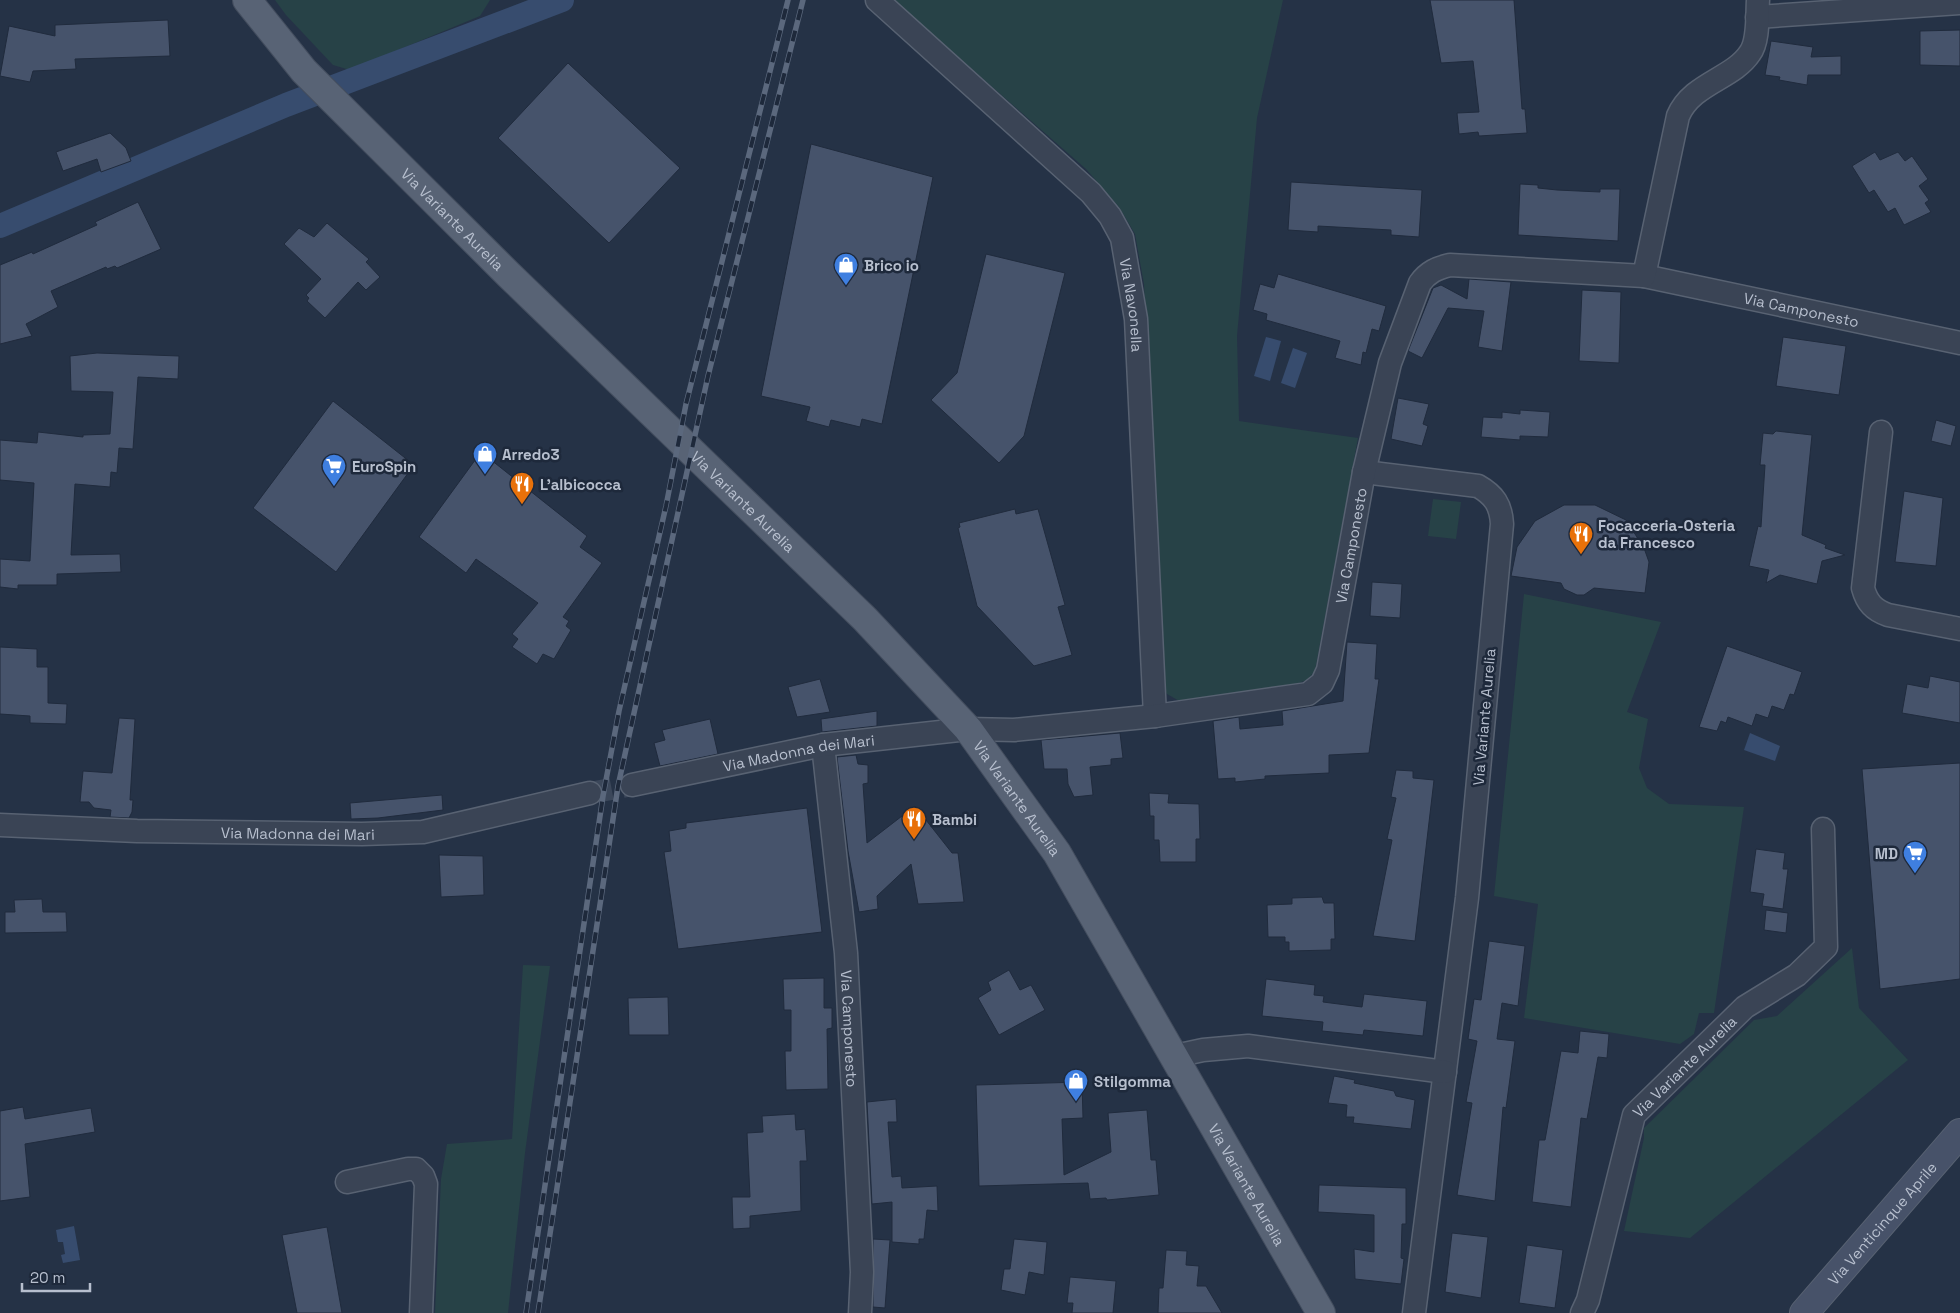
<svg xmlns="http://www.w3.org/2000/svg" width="1960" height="1313" viewBox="0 0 1960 1313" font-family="'Space Grotesk',sans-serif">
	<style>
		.green { fill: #274247 }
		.water { fill: #374c6e }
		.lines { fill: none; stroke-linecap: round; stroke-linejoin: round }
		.canal { stroke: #374c6e; stroke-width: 24 }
		.building { fill: #46536b; stroke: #202b3d }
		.minor-tunnel { stroke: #3b475a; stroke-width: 22; stroke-dasharray: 22 11; stroke-linecap: butt }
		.minor-casing { stroke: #586272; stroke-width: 25 }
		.secondary-casing { stroke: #586272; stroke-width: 30 }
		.primary-casing { stroke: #434d5e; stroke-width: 30 }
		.minor { stroke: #3a4455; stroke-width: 22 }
		.secondary { stroke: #475269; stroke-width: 28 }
		.primary { stroke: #586375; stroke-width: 28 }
		.rail-casing { stroke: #5b687d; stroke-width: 5.5 }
		.rail { stroke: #1e293b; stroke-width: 4; stroke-dasharray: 11; stroke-linecap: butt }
		.labels { text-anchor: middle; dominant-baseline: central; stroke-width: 5; stroke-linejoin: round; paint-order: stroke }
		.street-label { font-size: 15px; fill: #b7bfce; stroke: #1e293b }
		.poi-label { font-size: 15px; font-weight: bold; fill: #b7bfce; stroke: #1e293b; text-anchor: start }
	</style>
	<rect width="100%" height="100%" fill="#253246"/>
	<g class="green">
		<polygon points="275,0 490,0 480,16 350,70 333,65 286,15"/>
		<polygon points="893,0 1283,0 1257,118 1237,336 1239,421 1358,438 1315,671 1307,680 1290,686 1181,702 1167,694 1161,684 1144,284 1135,234 1119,207 1086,169"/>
		<polygon points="1433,499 1461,502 1456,539 1428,536"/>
		<polygon points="1524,594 1661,622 1627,712 1648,719 1639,768 1647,788 1669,804 1744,807 1714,1013 1699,1013 1694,1034 1680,1044 1524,1018 1538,904 1494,896"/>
		<polygon points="1852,948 1859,1008 1908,1060 1690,1238 1624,1231 1644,1138 1644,1128 1754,1020 1777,1016"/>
		<polygon points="523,965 550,966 525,1153 508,1313 435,1313 441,1179 447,1144 512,1139"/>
	</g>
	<g class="water">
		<polygon points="1266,337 1281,341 1270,381 1254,376"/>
		<polygon points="1293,348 1307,353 1295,388 1281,383"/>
		<polygon points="1750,733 1780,746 1775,761 1744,750"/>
		<polygon points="74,1226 80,1260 63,1263 61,1255 65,1254 63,1242 58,1242 56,1230"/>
	</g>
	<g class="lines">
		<polyline class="canal" points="0,226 286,105 562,0"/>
	</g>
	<g class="building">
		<polygon points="1430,0 1514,0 1522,109 1525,109 1527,133 1479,136 1478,132 1459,134 1457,113 1479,112 1473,61 1441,63"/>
		<polygon points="168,20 170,56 75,59 76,69 33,71 30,82 0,76 9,26 55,36 55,25"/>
		<polygon points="1960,30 1960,66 1920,65 1920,31"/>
		<polygon points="1771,41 1813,47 1811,57 1841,56 1841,75 1808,75 1807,85 1779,80 1780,77 1765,75"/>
		<polygon points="568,63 680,168 609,243 498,138"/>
		<polygon points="110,133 126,148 131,161 101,172 97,159 63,171 56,152"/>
		<polygon points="811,144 933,177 882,424 862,419 860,427 831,420 829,427 806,421 810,407 761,396"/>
		<polygon points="1875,152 1880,160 1898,152 1905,161 1912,156 1928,179 1919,186 1929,200 1925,203 1931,212 1904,225 1895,208 1888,212 1874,190 1869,193 1852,166"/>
		<polygon points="1291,182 1422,190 1419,237 1391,235 1391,230 1318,226 1318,232 1288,230"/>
		<polygon points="1520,184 1538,185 1538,188 1557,190 1600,192 1600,189 1620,189 1618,241 1518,235"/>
		<polygon points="138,202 161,249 117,268 115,266 107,269 106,267 51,291 58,307 26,324 32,336 0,344 0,265 32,252 33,254 97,225 95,222"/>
		<polygon points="327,223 369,259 366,262 380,277 366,290 358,282 325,318 307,301 309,298 306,295 321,279 284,244 299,228 314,237"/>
		<polygon points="986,254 1065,273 1024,436 999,463 931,400 957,373"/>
		<polygon points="1278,274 1386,306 1379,331 1372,329 1366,353 1363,352 1361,365 1335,358 1340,341 1266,320 1267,314 1253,310 1260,284 1274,288"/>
		<polygon points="1469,279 1511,282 1502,351 1478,347 1484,311 1448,308 1422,358 1408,351 1433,288 1441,285 1467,299"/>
		<polygon points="1582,290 1621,292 1619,363 1579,361"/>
		<polygon points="1783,337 1846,346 1839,395 1776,386"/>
		<polygon points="97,353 179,356 178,379 138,377 133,449 119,448 117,473 111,472 110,487 75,484 71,555 120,554 121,572 57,574 57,585 18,585 18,589 0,587 0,559 30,561 34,483 0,480 0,440 37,443 38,432 83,437 83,435 110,434 113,392 71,391 70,356"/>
		<polygon points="1398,398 1429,404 1423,424 1428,426 1422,446 1391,439"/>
		<polygon points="333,401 414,465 336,572 253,508"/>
		<polygon points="1520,410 1550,412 1548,437 1520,436 1520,440 1481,437 1483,417 1502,418 1502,412 1520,414"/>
		<polygon points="1936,420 1956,426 1951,446 1931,441"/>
		<polygon points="1776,431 1812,435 1802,535 1826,545 1825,548 1845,555 1822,561 1817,584 1780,575 1766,583 1769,570 1749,566 1758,526 1761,527 1765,465 1760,465 1763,433 1773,434"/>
		<polygon points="481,452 587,536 580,547 602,563 563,617 569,621 566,626 571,630 554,659 543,654 537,664 512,647 518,639 512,634 538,603 476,559 466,573 419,537"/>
		<polygon points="1904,491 1943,498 1936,566 1895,562"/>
		<polygon points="1564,505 1595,505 1626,520 1644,548 1649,562 1645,593 1594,588 1584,595 1577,595 1564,589 1561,583 1511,576 1517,547 1535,521"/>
		<polygon points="1015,509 1016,514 1038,509 1065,605 1058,607 1072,655 1034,666 977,606 958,528 960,527 959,523"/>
		<polygon points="1372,582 1402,584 1400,618 1370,616"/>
		<polygon points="1347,642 1377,644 1375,679 1379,679 1369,753 1329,755 1329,773 1265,776 1265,779 1235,782 1235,778 1218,779 1213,721 1239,717 1240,729 1283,725 1282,711 1343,701"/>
		<polygon points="1727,646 1802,672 1794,695 1790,694 1784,710 1772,706 1768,718 1756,714 1752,726 1728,717 1726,723 1721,721 1717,731 1699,727"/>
		<polygon points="0,647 37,649 37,667 48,667 48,703 67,704 66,724 30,723 30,716 0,714"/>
		<polygon points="1930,676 1960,682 1960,723 1902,713 1907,684 1928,688"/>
		<polygon points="820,679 830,712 797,717 788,687"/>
		<polygon points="877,711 877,726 822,732 821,719"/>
		<polygon points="119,718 135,719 130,800 133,800 132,812 129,818 110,817 111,810 94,808 89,802 80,802 83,771 112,773"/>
		<polygon points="710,719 718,754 660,766 654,743 665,740 662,730"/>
		<polygon points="1120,733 1123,758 1111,759 1111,765 1090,767 1093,795 1074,797 1068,784 1067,769 1044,769 1041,740"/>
		<polygon points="856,755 858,764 868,765 868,783 863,784 867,843 915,806 952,853 958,853 964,902 918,904 911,864 877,896 878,909 859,912 848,851 837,757"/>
		<polygon points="1960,763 1960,979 1880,989 1862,769"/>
		<polygon points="1396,770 1413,771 1413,778 1434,780 1415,941 1373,936 1392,840 1387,839 1396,798 1391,797"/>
		<polygon points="1149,793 1169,794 1168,803 1199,804 1200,839 1196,839 1196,862 1160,862 1159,840 1154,840 1154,816 1150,816"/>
		<polygon points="442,795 443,810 378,818 351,819 350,803"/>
		<polygon points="807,808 822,932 678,949 664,852 671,851 669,831 686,828 686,823"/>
		<polygon points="1756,849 1785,853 1783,869 1788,869 1783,909 1762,906 1764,894 1750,892"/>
		<polygon points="439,855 483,856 484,895 441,897"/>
		<polygon points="1322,897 1324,903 1334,903 1335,939 1331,939 1331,950 1289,951 1289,942 1285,942 1285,937 1268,937 1267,905 1292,904 1292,898"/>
		<polygon points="42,899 43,912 66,912 67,932 5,933 5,912 15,912 14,900"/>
		<polygon points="1766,910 1788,913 1786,933 1764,930"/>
		<polygon points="1489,941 1525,946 1518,1006 1502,1003 1497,1039 1515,1041 1506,1108 1503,1107 1495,1201 1457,1195 1472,1103 1466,1102 1477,1041 1468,1039 1474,999 1481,1000"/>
		<polygon points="1009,970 1020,990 1031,985 1045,1010 999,1035 978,998 991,990 988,982"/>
		<polygon points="824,978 824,1008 832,1008 832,1028 827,1029 828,1089 786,1090 785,1051 791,1051 791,1010 784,1010 783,979"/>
		<polygon points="1266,979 1315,985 1314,995 1324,996 1323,1002 1362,1007 1364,994 1427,1001 1423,1036 1364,1030 1363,1035 1322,1031 1323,1022 1262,1016"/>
		<polygon points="668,997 669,1035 629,1035 628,998"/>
		<polygon points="1580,1031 1609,1034 1607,1058 1598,1057 1587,1119 1581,1118 1571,1207 1532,1202 1539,1140 1545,1140 1561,1051 1578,1053"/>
		<polygon points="1334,1076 1355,1080 1354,1083 1394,1091 1396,1096 1415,1100 1411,1129 1353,1123 1354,1117 1346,1117 1347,1105 1328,1103"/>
		<polygon points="1082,1082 1083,1118 1062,1119 1064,1175 1111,1152 1108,1113 1147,1110 1151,1160 1156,1160 1159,1195 1107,1200 1106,1198 1090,1199 1088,1183 979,1186 976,1085"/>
		<polygon points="896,1099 897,1122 888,1122 892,1177 901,1176 902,1188 937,1186 938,1211 927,1210 924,1239 919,1239 919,1244 892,1242 892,1202 872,1204 867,1102"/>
		<polygon points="23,1107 25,1119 91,1108 95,1132 25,1144 30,1197 0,1201 0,1111"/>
		<polygon points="795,1114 796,1130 805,1129 807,1161 800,1161 801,1211 750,1216 750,1228 733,1229 732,1197 750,1197 747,1133 763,1132 762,1116"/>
		<polygon points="1319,1185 1406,1188 1406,1224 1402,1224 1401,1258 1404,1259 1401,1284 1355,1279 1354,1249 1374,1252 1374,1215 1318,1212"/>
		<polygon points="327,1227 342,1313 297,1313 282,1235"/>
		<polygon points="1452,1233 1488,1237 1481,1298 1445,1292"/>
		<polygon points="873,1239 890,1240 885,1308 873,1307"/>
		<polygon points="1014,1239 1047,1242 1044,1275 1029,1272 1025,1295 1001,1290 1004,1269 1010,1269"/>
		<polygon points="1527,1245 1563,1250 1555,1308 1519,1303"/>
		<polygon points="1166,1250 1187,1251 1186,1265 1199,1266 1197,1286 1206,1286 1222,1313 1158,1313 1159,1288 1163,1288"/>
		<polygon points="1070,1277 1116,1281 1113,1313 1072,1313 1073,1303 1067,1303"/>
	</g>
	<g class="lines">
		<polyline class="minor-tunnel" points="590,793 632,785"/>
		<defs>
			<g id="minor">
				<path id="s1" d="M 877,0 L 1091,193 L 1110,216 L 1122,238 L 1136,319 L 1155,716"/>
				<polyline points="1757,17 1960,3"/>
				<path id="s2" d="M 1644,276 L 1960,343"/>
				<path d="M 1881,432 L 1863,588 C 1867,603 1874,610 1888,615 L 1960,629"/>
				<path d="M 1364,472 L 1478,486 C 1494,495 1501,505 1502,524 L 1467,898 L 1414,1313"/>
				<path id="s3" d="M 823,745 L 846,953 L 862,1272 L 860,1313"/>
				<path id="s4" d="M 632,785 L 823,745 L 968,729 L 1014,730 L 1155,716 L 1308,694 L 1322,683 L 1328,670 L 1364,472 L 1390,363 L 1420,283 C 1428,272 1437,268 1450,265 L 1644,276 L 1678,116 C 1692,83 1733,79 1750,53 C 1759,41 1757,15 1758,0"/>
				<path id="s5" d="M 0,825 L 137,831 L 362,834 L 423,832 L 590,793"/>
				<polyline points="1175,1056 1203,1050 1248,1046 1445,1072"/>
				<polyline points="347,1182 408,1169 416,1169 423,1176 426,1184 421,1313"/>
				<path id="s6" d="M 1582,1313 L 1588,1300 L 1634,1115 L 1745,1007 L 1797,975 L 1826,947 L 1823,829"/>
			</g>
			<g id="secondary">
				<path id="s7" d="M 1804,1313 L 1960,1133"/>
			</g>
			<g id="primary">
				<path id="s8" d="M 247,0 L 304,71 L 509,275 L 865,619 L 968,729 L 1057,853 L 1321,1313"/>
			</g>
		</defs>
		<use href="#minor" class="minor-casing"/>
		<use href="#secondary" class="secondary-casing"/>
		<use href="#primary" class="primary-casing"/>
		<use href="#minor" class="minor"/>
		<use href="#secondary" class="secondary"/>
		<use href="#primary" class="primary"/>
		<defs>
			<g id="rail">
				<polyline points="526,1313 603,796 619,711 666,506 686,404 788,0"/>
				<polyline points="538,1313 618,786 708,376 803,0"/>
			</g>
		</defs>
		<use href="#rail" class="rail-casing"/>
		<use href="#rail" class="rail"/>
	</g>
	<defs>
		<symbol id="shop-pin" viewBox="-11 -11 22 30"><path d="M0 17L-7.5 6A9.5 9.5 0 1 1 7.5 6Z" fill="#3f7fe0" stroke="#1e293b"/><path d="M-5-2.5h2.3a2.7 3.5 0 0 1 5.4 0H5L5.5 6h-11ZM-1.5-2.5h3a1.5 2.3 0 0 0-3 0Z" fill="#fff"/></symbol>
		<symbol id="supermarket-pin" viewBox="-11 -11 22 30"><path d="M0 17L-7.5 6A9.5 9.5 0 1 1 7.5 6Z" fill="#3f7fe0" stroke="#1e293b"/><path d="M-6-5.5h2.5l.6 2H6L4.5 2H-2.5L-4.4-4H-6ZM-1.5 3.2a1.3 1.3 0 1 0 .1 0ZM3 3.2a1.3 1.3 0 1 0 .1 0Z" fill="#fff"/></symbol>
		<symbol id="restaurant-pin" viewBox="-11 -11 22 30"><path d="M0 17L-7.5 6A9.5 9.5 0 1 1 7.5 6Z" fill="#e8710a" stroke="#1e293b"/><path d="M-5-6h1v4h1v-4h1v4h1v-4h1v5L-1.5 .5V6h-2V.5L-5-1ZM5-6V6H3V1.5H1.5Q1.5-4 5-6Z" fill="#fff"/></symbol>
	</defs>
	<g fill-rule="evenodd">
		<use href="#shop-pin" x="832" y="251" width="28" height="38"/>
		<use href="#shop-pin" x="471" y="440" width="28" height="38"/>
		<use href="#supermarket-pin" x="320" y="452" width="28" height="38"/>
		<use href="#restaurant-pin" x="508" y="470" width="28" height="38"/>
		<use href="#restaurant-pin" x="1567" y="520" width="28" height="38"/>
		<use href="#restaurant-pin" x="900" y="805" width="28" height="38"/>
		<use href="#supermarket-pin" x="1901" y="839" width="28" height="38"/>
		<use href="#shop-pin" x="1062" y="1067" width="28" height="38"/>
	</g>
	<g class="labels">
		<g class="street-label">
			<text stroke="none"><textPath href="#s8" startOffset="301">Via Variante Aurelia</textPath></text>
			<text stroke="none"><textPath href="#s1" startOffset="411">Via Navonella</textPath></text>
			<text stroke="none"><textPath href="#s2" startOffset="161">Via Camponesto</textPath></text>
			<text stroke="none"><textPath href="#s8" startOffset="706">Via Variante Aurelia</textPath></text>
			<text stroke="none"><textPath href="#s4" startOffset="842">Via Camponesto</textPath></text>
			<text transform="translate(1484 717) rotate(-85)">Via Variante Aurelia</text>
			<text stroke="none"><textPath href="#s4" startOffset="170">Via Madonna dei Mari</textPath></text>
			<text stroke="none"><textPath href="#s8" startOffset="1111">Via Variante Aurelia</textPath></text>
			<text stroke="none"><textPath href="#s5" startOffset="298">Via Madonna dei Mari</textPath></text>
			<text stroke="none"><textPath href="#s3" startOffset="285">Via Camponesto</textPath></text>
			<text stroke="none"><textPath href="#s6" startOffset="275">Via Variante Aurelia</textPath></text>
			<text stroke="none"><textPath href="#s8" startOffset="1561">Via Variante Aurelia</textPath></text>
			<text stroke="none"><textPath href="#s7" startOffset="119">Via Venticinque Aprile</textPath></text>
		</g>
		<g class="poi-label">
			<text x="864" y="265">Brico io</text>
			<text x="502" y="454">Arredo3</text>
			<text x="352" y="466">EuroSpin</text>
			<text x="540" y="484">L'albicocca</text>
			<text x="1598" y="525">Focacceria-Osteria<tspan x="1598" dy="17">da Francesco</tspan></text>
			<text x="932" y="819">Bambi</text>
			<text x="1898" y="853" text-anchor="end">MD</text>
			<text x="1094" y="1081">Stilgomma</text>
		</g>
	</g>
	<path d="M22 1283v8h68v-8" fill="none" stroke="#b7bfce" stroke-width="2.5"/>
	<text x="30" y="1283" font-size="15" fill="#b7bfce" stroke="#1e293b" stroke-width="4" paint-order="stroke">20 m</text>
</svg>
